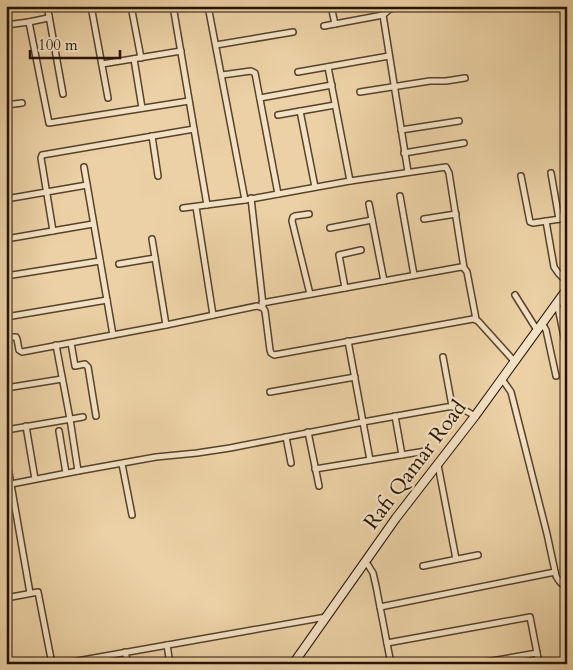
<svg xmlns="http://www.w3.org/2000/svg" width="573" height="670" viewBox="0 0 573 670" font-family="Cardo,serif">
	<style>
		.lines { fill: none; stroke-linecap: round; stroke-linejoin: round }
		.street-casing { stroke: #57422c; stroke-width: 8 }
		.secondary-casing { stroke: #261304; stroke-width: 10 }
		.street { stroke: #f2e1c4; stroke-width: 5 }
		.secondary { stroke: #f2e1c4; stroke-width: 8 }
		.labels { text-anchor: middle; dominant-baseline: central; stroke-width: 4.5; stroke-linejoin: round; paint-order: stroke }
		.street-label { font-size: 21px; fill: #261304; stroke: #f2e1c4 }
	</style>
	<rect width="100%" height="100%" fill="#ebd1a5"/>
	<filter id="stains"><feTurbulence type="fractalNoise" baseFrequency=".004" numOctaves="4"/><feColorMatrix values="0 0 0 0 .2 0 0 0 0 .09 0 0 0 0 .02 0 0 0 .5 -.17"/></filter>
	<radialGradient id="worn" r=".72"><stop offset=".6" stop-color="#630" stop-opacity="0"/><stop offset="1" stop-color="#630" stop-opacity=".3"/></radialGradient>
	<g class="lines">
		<defs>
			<g id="street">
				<polyline points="91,6 108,98"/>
				<polyline points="131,6 141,58"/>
				<polyline points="173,6 207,205"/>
				<polyline points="208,6 245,200"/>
				<polyline points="331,6 335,24"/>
				<polyline points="402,6 391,8 383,15 408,172"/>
				<polyline points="49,16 63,94"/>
				<polyline points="29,22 48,18 49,16 47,6"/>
				<polyline points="6,25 29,22 49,123 189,101"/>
				<polyline points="324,26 383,15"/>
				<polyline points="216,45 293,32"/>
				<polyline points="134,59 142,108"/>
				<polyline points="102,64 181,51"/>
				<polyline points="328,67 350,181"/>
				<polyline points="298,72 389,56"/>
				<polyline points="222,75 251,71 255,73 278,194"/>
				<polyline points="360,92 430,81 446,81 465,78"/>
				<polyline points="260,98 332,85"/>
				<polyline points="6,105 22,103"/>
				<polyline points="300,111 315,187"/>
				<polyline points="278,115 335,105"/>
				<polyline points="401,130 459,121"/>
				<polyline points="152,136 158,176"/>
				<polyline points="404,153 464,143"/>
				<polyline points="84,167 113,335"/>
				<polyline points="551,173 559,219"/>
				<polyline points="521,176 530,222 533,223 567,218"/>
				<polyline points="400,196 414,275"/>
				<polyline points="251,198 263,305"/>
				<polyline points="6,199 87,185"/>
				<polyline points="369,204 384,281"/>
				<polyline points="196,207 213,315"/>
				<polyline points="183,208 245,200 350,181 446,167 449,173 464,268"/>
				<polyline points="309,214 295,216 293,217 292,221 310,294"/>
				<polyline points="564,218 567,232"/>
				<polyline points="424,219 456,214"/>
				<polyline points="546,221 554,267 559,274 567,282"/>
				<polyline points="330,228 372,220"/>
				<polyline points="53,231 41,158 42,155 194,129"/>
				<polyline points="6,239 93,224"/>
				<polyline points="152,239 166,325"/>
				<polyline points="119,264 155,258"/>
				<polyline points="6,276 100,261"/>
				<polyline points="345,288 339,255 361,250"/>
				<polyline points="515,295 537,330"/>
				<polyline points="262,303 461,267 464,268 467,272 476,319"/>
				<polyline points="557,303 567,351"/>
				<polyline points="6,317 107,300"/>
				<polyline points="542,323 546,330 556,376"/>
				<polyline points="6,337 16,337 17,339 19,350 22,352 166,325 257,306 263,308 265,311 270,350 271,353 274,355 473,319 478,321 514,361"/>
				<polyline points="348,341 370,460"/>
				<polyline points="71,343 75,366 85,364 88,367 96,416"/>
				<polyline points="56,345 70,419 78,471"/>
				<polyline points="443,357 452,406"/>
				<path d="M 502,379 L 511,392 L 547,534 L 556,576 C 559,581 561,585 567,586"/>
				<polyline points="6,388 62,379"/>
				<polyline points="270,392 355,377"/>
				<polyline points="395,416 402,455"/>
				<polyline points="26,426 35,479"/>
				<polyline points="6,430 83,417"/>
				<polyline points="59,431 66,473"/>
				<polyline points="308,432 319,486"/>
				<polyline points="286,437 291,463"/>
				<polyline points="6,456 30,593"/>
				<polyline points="122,464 132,515"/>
				<polyline points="438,465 456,559"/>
				<polyline points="315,469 426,451"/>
				<path d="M 6,485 L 78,471 L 156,457 L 197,453 L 230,448 L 363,422 L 447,407 C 458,406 465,410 475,416"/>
				<polyline points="364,563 368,565 373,573 376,586 391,664"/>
				<polyline points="423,566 478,555"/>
				<polyline points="6,598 38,592 52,664"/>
				<polyline points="380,607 555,572"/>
				<polyline points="387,643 530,617 537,653"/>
				<polyline points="167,645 170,664"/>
				<polyline points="125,652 128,664"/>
				<polyline points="60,664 326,617"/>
				<polyline points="474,664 537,653 539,664"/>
			</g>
			<g id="secondary">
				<polyline points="391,6 391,8"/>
				<polyline points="293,664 396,518 475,416 567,289"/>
			</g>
		</defs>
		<use href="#street" class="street-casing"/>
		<use href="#secondary" class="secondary-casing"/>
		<use href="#street" class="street"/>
		<use href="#secondary" class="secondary"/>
	</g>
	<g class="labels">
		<g class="street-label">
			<text transform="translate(415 465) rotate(-53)">Rafi Qamar Road</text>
		</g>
	</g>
	<rect width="573" height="670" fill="none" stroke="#ebd1a5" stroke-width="25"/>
	<rect x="8" y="8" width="558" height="655" fill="none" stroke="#261304" stroke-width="2.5"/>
	<rect x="12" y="12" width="548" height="645" fill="none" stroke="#261304"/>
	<path d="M30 50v8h90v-8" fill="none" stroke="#261304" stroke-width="2.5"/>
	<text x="38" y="50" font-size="15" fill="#261304" stroke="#f2e1c4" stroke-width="4" paint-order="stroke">100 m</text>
	<rect width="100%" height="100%" filter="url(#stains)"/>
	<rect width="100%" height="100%" fill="url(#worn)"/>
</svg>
